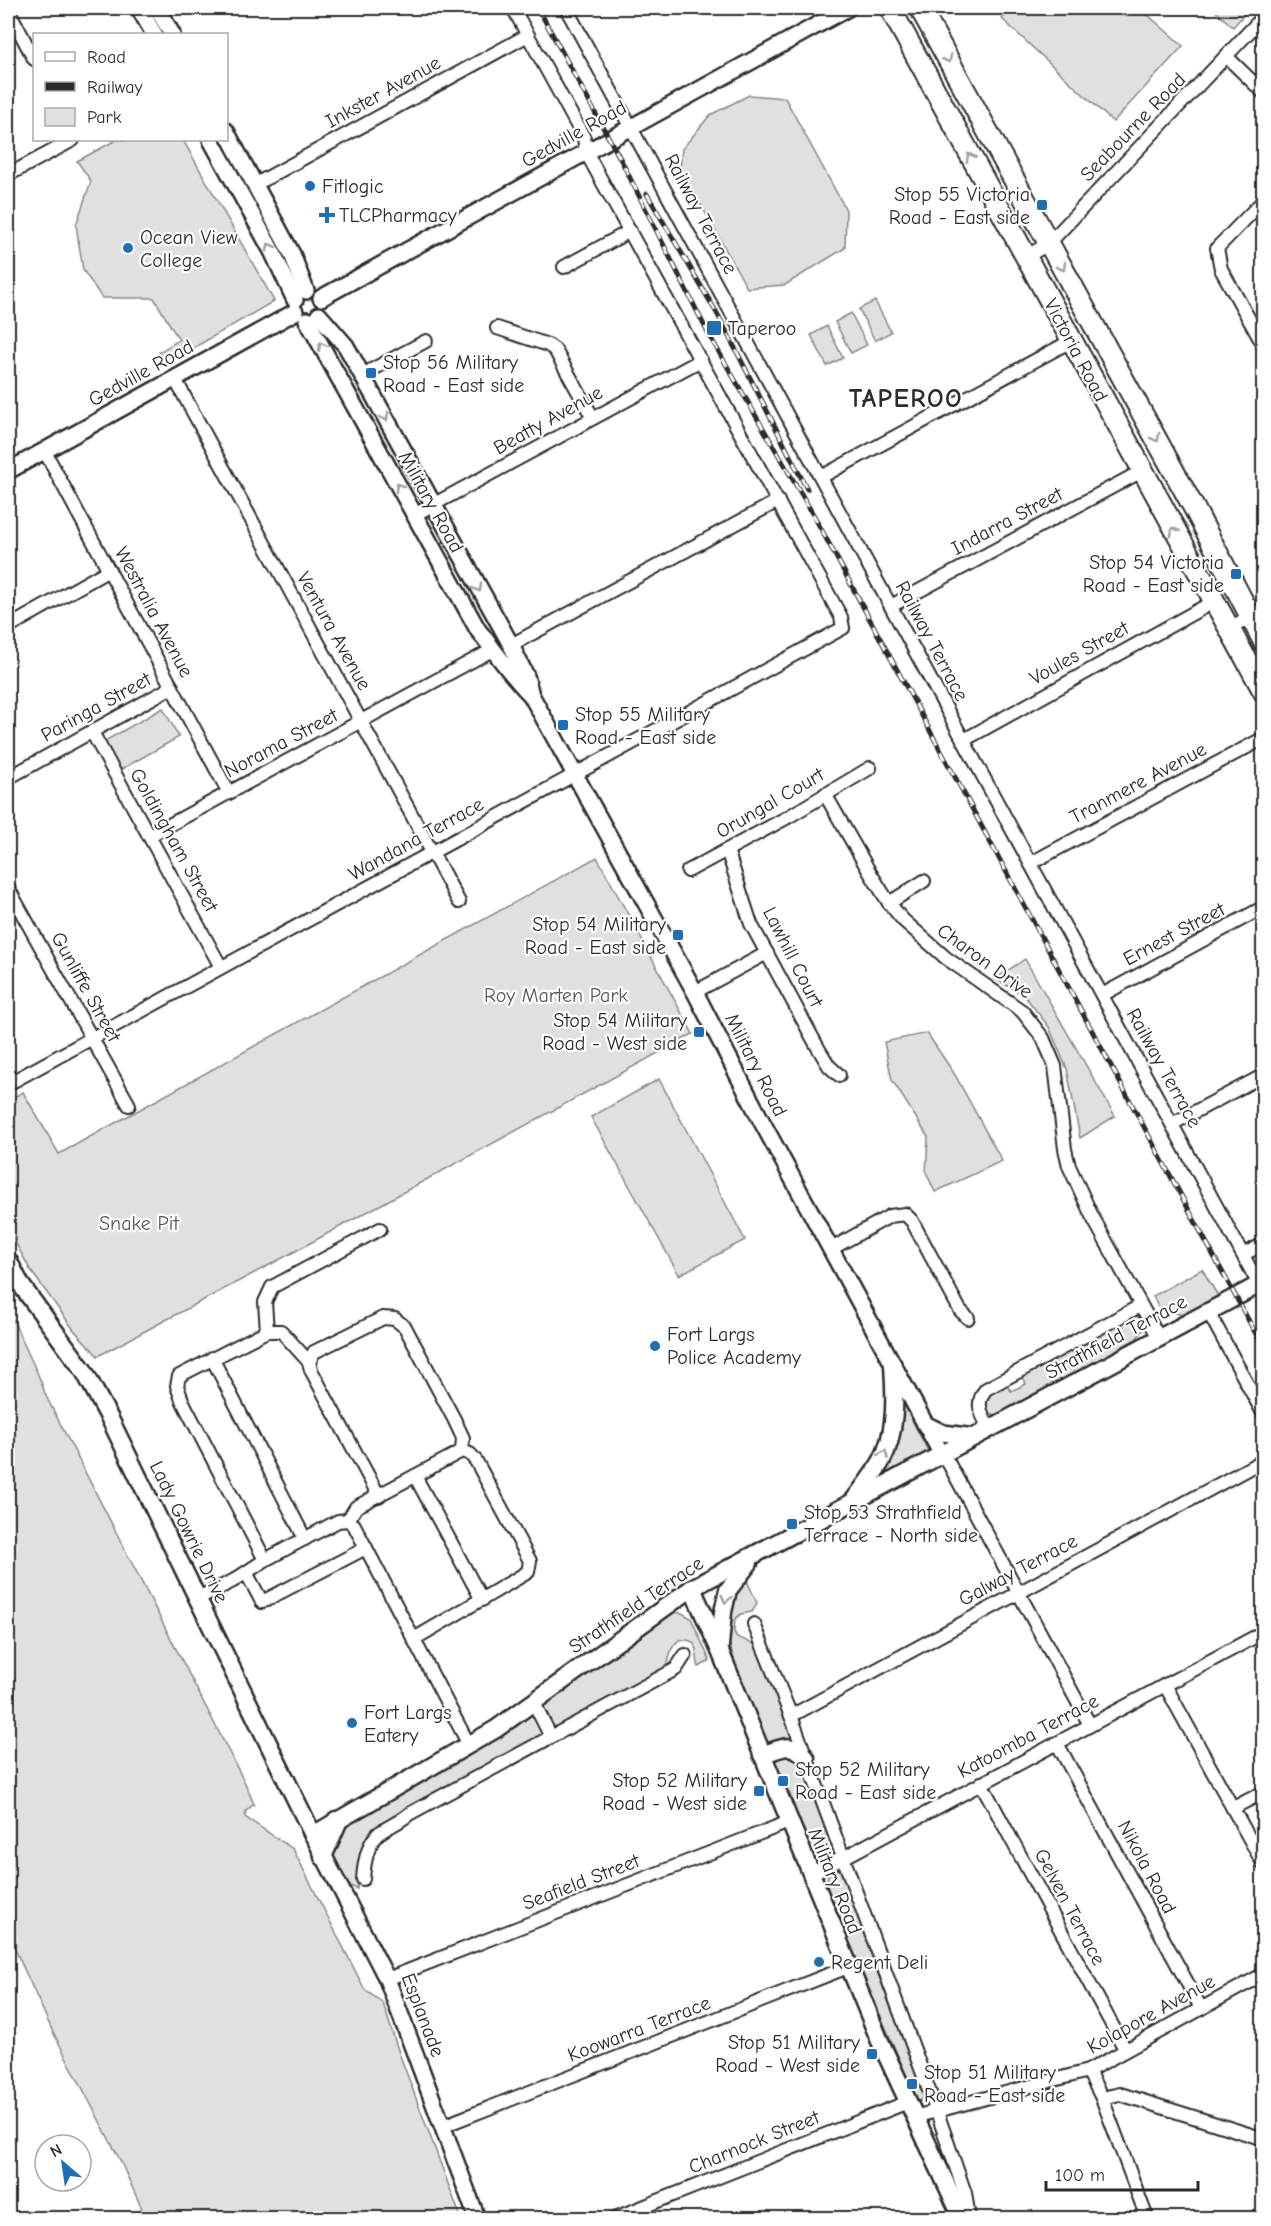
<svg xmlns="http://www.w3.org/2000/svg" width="1271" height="2226" viewBox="0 0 1271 2226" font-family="'Comic Neue',sans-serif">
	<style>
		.green { fill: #e0e0e0; stroke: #868686; stroke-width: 1.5 }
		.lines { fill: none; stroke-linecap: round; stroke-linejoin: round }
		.minor-casing { stroke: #2b2b2b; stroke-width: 16 }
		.tertiary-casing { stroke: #2b2b2b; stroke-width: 20 }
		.secondary-casing { stroke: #2b2b2b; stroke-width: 21 }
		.trunk-casing { stroke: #2b2b2b; stroke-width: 24 }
		.minor { stroke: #fff; stroke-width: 12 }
		.tertiary { stroke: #fff; stroke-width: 15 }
		.secondary { stroke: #fff; stroke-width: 16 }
		.trunk { stroke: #fff; stroke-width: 20 }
		.rail-casing { stroke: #2b2b2b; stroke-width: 5 }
		.rail { stroke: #fff; stroke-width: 3; stroke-dasharray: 9; stroke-linecap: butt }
		.oneway { stroke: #a0a0a0 }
		.poi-dot { fill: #1f6fb2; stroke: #fff; stroke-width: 2 }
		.labels { text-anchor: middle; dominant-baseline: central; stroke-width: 4.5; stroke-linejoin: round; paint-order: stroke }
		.street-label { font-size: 20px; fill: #2b2b2b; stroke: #fff }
		.poi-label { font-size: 20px; fill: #2b2b2b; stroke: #fff; text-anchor: start }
		.park-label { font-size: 20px; fill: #585858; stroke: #fff }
		.district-label { font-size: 26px; font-weight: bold; letter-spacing: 1.5px; fill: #2b2b2b; stroke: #fff }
	</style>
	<rect width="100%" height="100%" fill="#fff"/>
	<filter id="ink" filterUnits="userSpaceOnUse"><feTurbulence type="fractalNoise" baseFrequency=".0167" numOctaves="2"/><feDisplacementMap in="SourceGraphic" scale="12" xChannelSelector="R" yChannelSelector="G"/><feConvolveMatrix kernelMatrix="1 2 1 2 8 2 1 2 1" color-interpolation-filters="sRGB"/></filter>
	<g filter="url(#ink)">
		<g class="green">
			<polygon points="1013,8 1140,8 1183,46 1113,122 1002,19"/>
			<polygon points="1212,8 1250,8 1233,27"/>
			<polygon points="749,95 785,98 846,210 845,248 785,285 747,288 680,167 682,149 710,115"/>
			<polygon points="116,140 183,140 274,301 166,364 159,352 179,340 154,298 102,298 83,270 76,225 91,181 77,161"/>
			<polygon points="875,301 891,332 875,341 859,309"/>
			<polygon points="851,313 867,345 851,353 835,322"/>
			<polygon points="827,326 843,358 827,366 811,335"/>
			<polygon points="163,708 179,737 120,770 103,742"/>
			<polygon points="597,857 693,1034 290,1254 98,1356 74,1330 31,1271 8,1229 8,1100 23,1092 59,1154"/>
			<polygon points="1025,959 1115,1116 1080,1138 1067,1069 1049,1027 1024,995 995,979"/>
			<polygon points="927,1033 955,1075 1002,1161 935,1192 926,1172 928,1137 892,1080 884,1042"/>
			<polygon points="659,1079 745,1240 679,1275 591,1117"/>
			<polygon points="1202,1269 1218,1296 1183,1315 1159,1309 1153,1296"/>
			<polygon points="8,1309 40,1379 46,1396 245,1783 254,1804 246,1811 245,1817 293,1849 365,1990 383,2003 399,2053 461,2218 146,2218 120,2160 52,2030 8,1934"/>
			<polygon points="1137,1316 1140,1318 1144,1329 1136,1339 1001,1414 995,1415 986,1412 983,1400 987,1395 1007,1385 1011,1391 1026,1384 1023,1376 1085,1342 1089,1349 1104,1341 1100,1333 1131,1317"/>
			<polygon points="897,1391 928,1451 875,1479"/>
			<path d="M 744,1574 L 757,1603 L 752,1612 L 741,1614 L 735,1619 L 734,1632 L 737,1637 L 759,1646 L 795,1743 L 770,1745 L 767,1744 C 754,1710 724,1651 727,1616 C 728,1603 739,1586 744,1574 Z"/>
			<path d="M 671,1612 L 682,1613 L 691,1618 L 710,1661 L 699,1667 C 694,1655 702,1638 680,1640 C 667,1648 672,1659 665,1669 L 558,1728 L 552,1726 L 542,1705 Z"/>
			<path d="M 530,1713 L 534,1714 L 543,1731 L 543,1735 L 410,1808 L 360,1859 L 357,1889 L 348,1885 C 332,1854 324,1848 352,1820 Z"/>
			<polygon points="787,1751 802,1763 834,1848 831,1856 820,1862 814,1859 772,1759"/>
			<polygon points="838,1869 843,1872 879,1977 925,2096 920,2101 916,2098 827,1891 827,1879 829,1873"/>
		</g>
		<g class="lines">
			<defs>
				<g id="minor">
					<polyline points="566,8 1264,1294"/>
					<polyline points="8,9 34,59"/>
					<polyline points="1227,57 1264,93"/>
					<polyline points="8,175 73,140"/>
					<polyline points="256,184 528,35"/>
					<polyline points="1264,200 1217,248 1221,269 1264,346"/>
					<polyline points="1026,257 1049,243 1264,16"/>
					<polyline points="564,267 630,231"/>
					<polyline points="497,328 548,345 555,350 593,418"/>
					<polyline points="362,375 426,341"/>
					<polyline points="175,379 459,902"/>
					<polyline points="44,450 229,793"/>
					<polyline points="821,477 1071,341"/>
					<polyline points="414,515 701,360"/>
					<polyline points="891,606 1142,471"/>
					<polyline points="8,627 109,570"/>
					<polyline points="1229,629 1264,610"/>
					<polyline points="511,645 778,501"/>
					<polyline points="92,732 221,967"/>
					<polyline points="964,740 1213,602"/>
					<polyline points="8,778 172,687"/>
					<polyline points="825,794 869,871 889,903 903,920 946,958 1022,1011 1043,1038 1055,1066 1065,1149 1069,1166 1092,1216 1159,1338"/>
					<polyline points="149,836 494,649"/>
					<polyline points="727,850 751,924 817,1046 829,1066 839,1075"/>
					<polyline points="1031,863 1264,738"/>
					<polyline points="688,871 788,817 870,768"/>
					<polyline points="8,888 129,1105"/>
					<polyline points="889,903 924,881"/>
					<polyline points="695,992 767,953"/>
					<polyline points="1102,995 1264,907"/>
					<polyline points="8,1084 843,628 841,617 586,152 584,138 513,8"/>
					<polyline points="1172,1124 1264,1075"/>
					<polyline points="831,1249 890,1216 905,1214 912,1221 960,1310 968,1318"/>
					<polyline points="1244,1254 1264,1244"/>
					<polyline points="1208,1311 1264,1415"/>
					<polyline points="267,1331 265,1302 272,1287 380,1229"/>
					<polyline points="212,1358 305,1539"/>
					<path d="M 989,1429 C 982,1414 974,1404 986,1389 L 1140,1306"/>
					<polyline points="942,1455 949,1464 1090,1725"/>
					<polyline points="415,1476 482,1600"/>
					<polyline points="379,1496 311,1370 309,1362 314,1352 383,1318 395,1319 405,1327 454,1419 463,1438 462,1451"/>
					<polyline points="348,1520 356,1507 462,1451 470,1454 476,1461 530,1561 528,1572 414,1639"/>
					<polyline points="348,1520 354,1525 469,1745"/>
					<polyline points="265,1560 182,1400 177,1386 179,1376 267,1331 281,1331 309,1362"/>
					<polyline points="247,1574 262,1602 366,1548"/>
					<polyline points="198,1598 233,1581 265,1560 338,1521 348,1520"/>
					<polyline points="754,1624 791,1716 937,2112 965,2193 969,2218"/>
					<polyline points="1165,1685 1264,1865"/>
					<polyline points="533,1701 551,1737"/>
					<polyline points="791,1716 1264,1460"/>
					<polyline points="1057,1743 1201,2008"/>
					<polyline points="981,1783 1125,2049"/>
					<polyline points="1233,1808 1264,1792"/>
					<polyline points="810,1874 843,1858 1264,1632"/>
					<path d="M 363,1879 C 364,1865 367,1843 379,1833 C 389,1826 400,1822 409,1814 L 676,1669 L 685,1655"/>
					<polyline points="387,1979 789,1822"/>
					<polyline points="1088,2071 1102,2098 1120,2094 1264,2139"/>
					<polyline points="1102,2098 1147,2218"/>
					<polyline points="914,2117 1088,2071 1264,1974"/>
					<polyline points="443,2126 848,1967"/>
					<polyline points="615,2218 908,2102"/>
				</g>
				<g id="tertiary">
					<polyline points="139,8 154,34"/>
					<polyline points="157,8 172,34"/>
					<polyline points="226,131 292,254 306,291"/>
					<polyline points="211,140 273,253 295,300"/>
					<polyline points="321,298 848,8"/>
					<polyline points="319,315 346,346 511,645 526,676 531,695 695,992 762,1122 942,1455"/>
					<path d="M 307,320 L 478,630 C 495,651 510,674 529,693"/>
					<polyline points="8,471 295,312"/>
					<polyline points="925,1424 943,1433 975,1437"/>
					<polyline points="313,1835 387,1979 477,2218"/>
				</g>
				<g id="secondary">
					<polyline points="8,1260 21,1285 84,1371 110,1419 313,1835 496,1729 692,1588 1264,1282"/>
					<path d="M 854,1500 C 863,1488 873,1475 881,1462 C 897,1433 895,1397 893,1365"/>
					<polyline points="692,1588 720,1651 879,2039 962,2218"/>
					<polyline points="720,1646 723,1612 728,1590 749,1563"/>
					<path d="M 762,1755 C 779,1749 793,1740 806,1758"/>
					<polyline points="323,1857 339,1820 336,1820"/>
				</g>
				<g id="trunk">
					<polyline points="890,8 1264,692"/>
					<polyline points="920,8 1194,508 1264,642"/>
				</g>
			</defs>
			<use href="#minor" class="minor-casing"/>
			<use href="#tertiary" class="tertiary-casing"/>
			<use href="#secondary" class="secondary-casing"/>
			<use href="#trunk" class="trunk-casing"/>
			<use href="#minor" class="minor"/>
			<use href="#tertiary" class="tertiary"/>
			<use href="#secondary" class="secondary"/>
			<use href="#trunk" class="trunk"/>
			<defs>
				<g id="rail">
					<polyline points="538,8 622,162 709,335 814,516 1264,1349"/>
					<polyline points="647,194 718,315 807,489"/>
				</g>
			</defs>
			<use href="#rail" class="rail-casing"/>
			<use href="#rail" class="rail"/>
		</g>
		<defs><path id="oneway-chevron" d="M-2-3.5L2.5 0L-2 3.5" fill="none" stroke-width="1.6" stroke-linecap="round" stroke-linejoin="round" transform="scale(1.5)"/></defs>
		<g class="oneway">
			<use href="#oneway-chevron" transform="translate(948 59) rotate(61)"/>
			<use href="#oneway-chevron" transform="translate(970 157) rotate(-119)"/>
			<use href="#oneway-chevron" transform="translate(270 247) rotate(-118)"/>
			<use href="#oneway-chevron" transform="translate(1062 267) rotate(61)"/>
			<use href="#oneway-chevron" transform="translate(322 346) rotate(-119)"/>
			<use href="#oneway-chevron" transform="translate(385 417) rotate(61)"/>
			<use href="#oneway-chevron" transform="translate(1156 438) rotate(61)"/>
			<use href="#oneway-chevron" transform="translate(399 487) rotate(-119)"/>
			<use href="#oneway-chevron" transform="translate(1174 531) rotate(-119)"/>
			<use href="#oneway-chevron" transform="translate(478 588) rotate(61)"/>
			<use href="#oneway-chevron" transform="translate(884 1454) rotate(-67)"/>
			<use href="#oneway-chevron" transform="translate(726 1599) rotate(104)"/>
		</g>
	</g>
	<g class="poi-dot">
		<circle cx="310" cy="186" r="6"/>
		<rect x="1036" y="199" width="12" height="12" rx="3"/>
		<path d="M324 206h6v6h6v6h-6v6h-6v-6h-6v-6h6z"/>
		<circle cx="128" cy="248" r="6"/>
		<rect x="706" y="320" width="16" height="16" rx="3"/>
		<rect x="365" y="367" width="12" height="12" rx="3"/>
		<rect x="1230" y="568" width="12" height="12" rx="3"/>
		<rect x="557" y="719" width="12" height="12" rx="3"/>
		<rect x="672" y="929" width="12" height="12" rx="3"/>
		<rect x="693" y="1026" width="12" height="12" rx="3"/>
		<circle cx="655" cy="1346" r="6"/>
		<rect x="786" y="1518" width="12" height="12" rx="3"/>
		<circle cx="352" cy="1723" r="6"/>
		<rect x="777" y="1775" width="12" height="12" rx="3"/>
		<rect x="753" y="1785" width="12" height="12" rx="3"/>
		<circle cx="819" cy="1962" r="6"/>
		<rect x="866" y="2048" width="12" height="12" rx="3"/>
		<rect x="906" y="2078" width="12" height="12" rx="3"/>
	</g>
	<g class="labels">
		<g class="street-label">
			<text transform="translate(383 92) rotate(-29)">Inkster Avenue</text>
			<text transform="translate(1133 127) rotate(-46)">Seabourne Road</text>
			<text transform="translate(574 134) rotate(-29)">Gedville Road</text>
			<text transform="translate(701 214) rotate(62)">Railway Terrace</text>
			<text transform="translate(1076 350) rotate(62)">Victoria Road</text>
			<text transform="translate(141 373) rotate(-29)">Gedville Road</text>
			<text transform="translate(548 420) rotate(-29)">Beatty Avenue</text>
			<text transform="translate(431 502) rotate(61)">Military Road</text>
			<text transform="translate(1007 521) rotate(-28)">Indarra Street</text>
			<text transform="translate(154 612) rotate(62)">Westralia Avenue</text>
			<text transform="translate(334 631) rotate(61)">Ventura Avenue</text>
			<text transform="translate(932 641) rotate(62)">Railway Terrace</text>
			<text transform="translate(1079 653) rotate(-29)">Voules Street</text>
			<text transform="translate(96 707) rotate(-29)">Paringa Street</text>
			<text transform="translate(281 743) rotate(-28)">Norama Street</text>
			<text transform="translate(1138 783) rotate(-28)">Tranmere Avenue</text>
			<text transform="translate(770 803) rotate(-30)">Orungal Court</text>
			<text transform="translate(416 839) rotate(-29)">Wandana Terrace</text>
			<text transform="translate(174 840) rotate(61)">Goldingham Street</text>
			<text transform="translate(1174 934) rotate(-28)">Ernest Street</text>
			<text transform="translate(793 957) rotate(63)">Lawhill Court</text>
			<text transform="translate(985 961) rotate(36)">Charon Drive</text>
			<text transform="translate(86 987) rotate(61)">Gunliffe Street</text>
			<text transform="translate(756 1065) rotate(63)">Military Road</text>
			<text transform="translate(1164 1068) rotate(61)">Railway Terrace</text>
			<text transform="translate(1116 1337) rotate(-28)">Strathfield Terrace</text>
			<text transform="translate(189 1532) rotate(64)">Lady Gowrie Drive</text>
			<text transform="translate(1018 1570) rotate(-28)">Galway Terrace</text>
			<text transform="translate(636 1605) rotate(-34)">Strathfield Terrace</text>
			<text transform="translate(1028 1736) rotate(-28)">Katoomba Terrace</text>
			<text transform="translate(1147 1867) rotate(62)">Nikola Road</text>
			<text transform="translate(835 1881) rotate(68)">Military Road</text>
			<text transform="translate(581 1882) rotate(-21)">Seafield Street</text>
			<text transform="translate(1070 1907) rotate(62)">Gelven Terrace</text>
			<text transform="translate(1151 2014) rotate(-29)">Kolapore Avenue</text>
			<text transform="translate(423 2015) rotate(69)">Esplanade</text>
			<text transform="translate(639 2029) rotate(-21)">Koowarra Terrace</text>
			<text transform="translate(754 2142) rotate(-22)">Charnock Street</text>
		</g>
		<g class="poi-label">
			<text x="322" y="186">Fitlogic</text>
			<text x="1030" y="194" text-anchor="end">Stop 55 Victoria<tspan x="1030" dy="23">Road - East side</tspan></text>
			<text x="339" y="215">TLCPharmacy</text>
			<text x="140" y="237">Ocean View<tspan x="140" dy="23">College</tspan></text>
			<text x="728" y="328">Taperoo</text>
			<text x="383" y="362">Stop 56 Military<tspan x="383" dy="23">Road - East side</tspan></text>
			<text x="1224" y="562" text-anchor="end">Stop 54 Victoria<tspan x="1224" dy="23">Road - East side</tspan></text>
			<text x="575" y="714">Stop 55 Military<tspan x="575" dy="23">Road - East side</tspan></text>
			<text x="666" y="924" text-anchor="end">Stop 54 Military<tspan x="666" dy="23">Road - East side</tspan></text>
			<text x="687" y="1020" text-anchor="end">Stop 54 Military<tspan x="687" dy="23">Road - West side</tspan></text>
			<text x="667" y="1334">Fort Largs<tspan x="667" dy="23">Police Academy</tspan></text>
			<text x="804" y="1512">Stop 53 Strathfield<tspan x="804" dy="23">Terrace - North side</tspan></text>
			<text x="364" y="1712">Fort Largs<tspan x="364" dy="23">Eatery</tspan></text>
			<text x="795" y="1769">Stop 52 Military<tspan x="795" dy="23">Road - East side</tspan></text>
			<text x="747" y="1780" text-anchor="end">Stop 52 Military<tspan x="747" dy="23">Road - West side</tspan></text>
			<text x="831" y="1962">Regent Deli</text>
			<text x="860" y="2042" text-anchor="end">Stop 51 Military<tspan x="860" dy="23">Road - West side</tspan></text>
			<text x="924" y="2072">Stop 51 Military<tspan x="924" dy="23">Road - East side</tspan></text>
		</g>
		<g class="park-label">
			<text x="556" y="995">Roy Marten Park</text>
			<text x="139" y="1223">Snake Pit</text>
		</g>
		<g class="district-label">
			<text x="906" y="399">TAPEROO</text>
		</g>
	</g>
	<rect width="1271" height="2226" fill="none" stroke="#fff" stroke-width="30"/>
	<rect x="15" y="15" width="1241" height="2196" fill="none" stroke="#2b2b2b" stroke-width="2" filter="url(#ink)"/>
	<rect x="33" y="33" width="195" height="108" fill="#ffffff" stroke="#aaaaaa" stroke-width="1.5"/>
	<rect x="45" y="52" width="30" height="9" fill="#ffffff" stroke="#aaaaaa" stroke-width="1.5"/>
	<text x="87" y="63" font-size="18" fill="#2b2b2b">Road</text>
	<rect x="45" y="82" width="30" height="9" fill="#2b2b2b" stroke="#aaaaaa" stroke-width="1.5"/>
	<text x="87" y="93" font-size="18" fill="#2b2b2b">Railway</text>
	<rect x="45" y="108" width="30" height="18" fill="#e0e0e0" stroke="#aaaaaa" stroke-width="1.5"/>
	<text x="87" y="123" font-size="18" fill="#2b2b2b">Park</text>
	<g transform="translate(63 2163) rotate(331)"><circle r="28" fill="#ffffff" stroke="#aaaaaa" stroke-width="1.5"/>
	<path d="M0-4.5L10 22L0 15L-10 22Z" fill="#1f6fb2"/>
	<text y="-9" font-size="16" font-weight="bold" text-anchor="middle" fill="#2b2b2b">N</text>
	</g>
	<path d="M1046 2181v9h152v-9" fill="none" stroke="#2b2b2b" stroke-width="3"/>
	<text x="1055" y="2181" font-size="18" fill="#2b2b2b" stroke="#ffffff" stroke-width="4.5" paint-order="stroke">100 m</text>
</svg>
